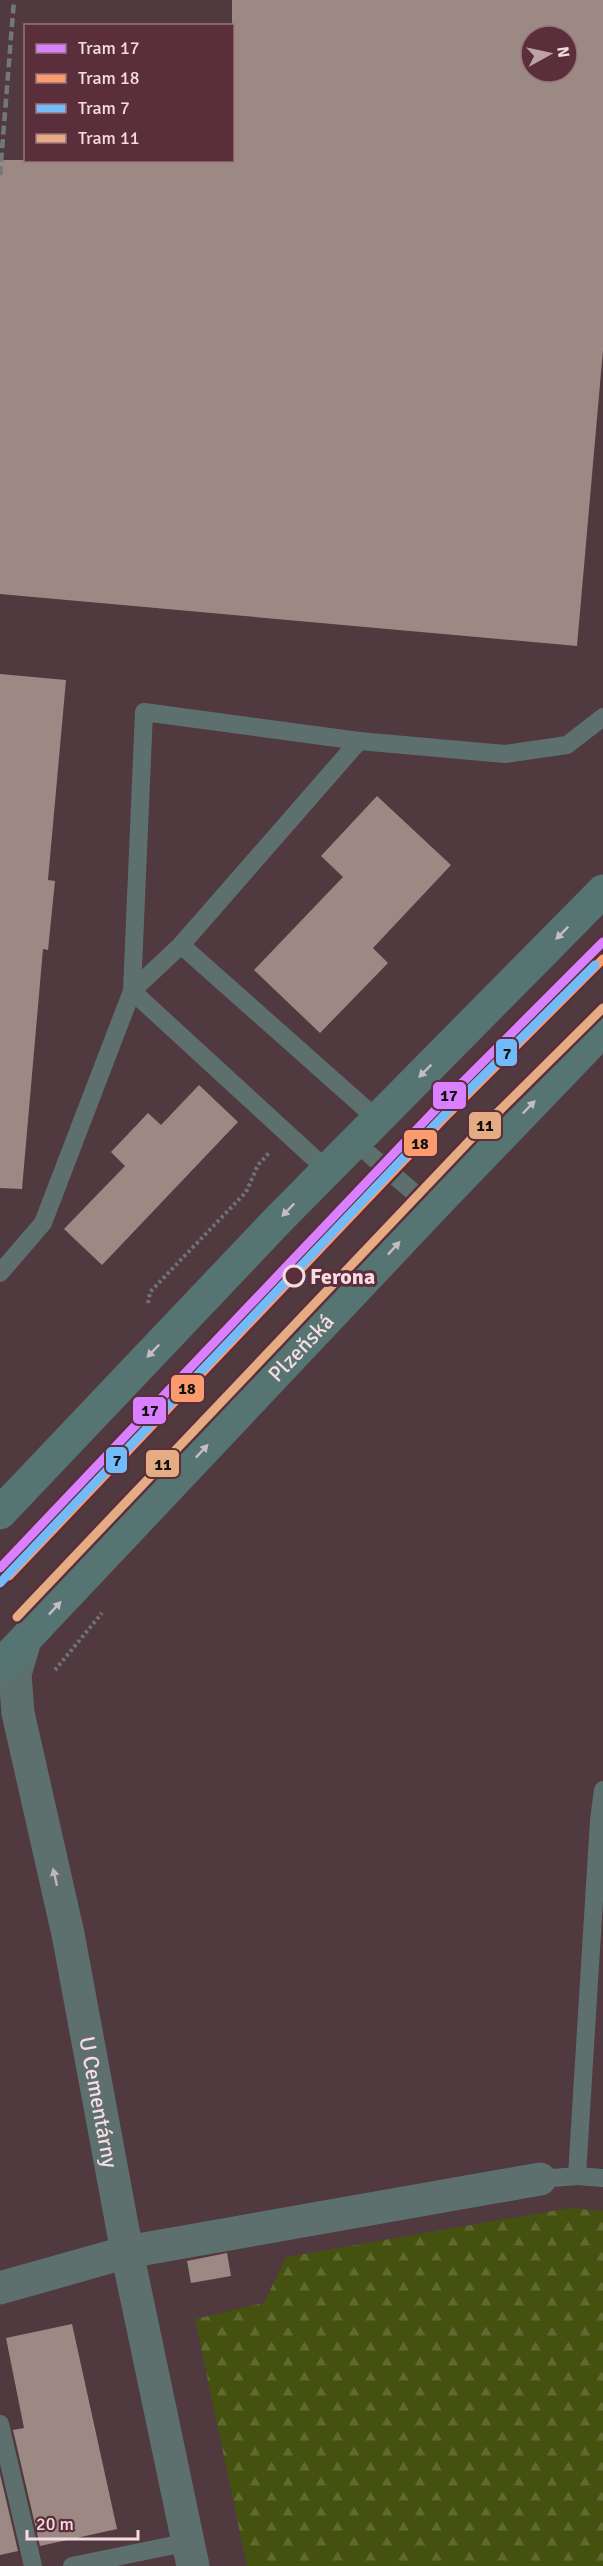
<svg xmlns="http://www.w3.org/2000/svg" width="603" height="2566" viewBox="0 0 603 2566" font-family="Signika,sans-serif">
	<style>
		.forest { fill: url(#forest-firs) }
		.building { fill: #9d8984; fill-rule: evenodd }
		.lines { fill: none; stroke-linecap: round; stroke-linejoin: round }
		.path { stroke: #6d7475; stroke-width: 4; stroke-dasharray: 3 3; stroke-linecap: butt }
		.lane { stroke: #5d706e; stroke-width: 18 }
		.street { stroke: #5d706e; stroke-width: 33 }
		.secondary { stroke: #567472; stroke-width: 33 }
		.rail { stroke: #707878; stroke-width: 4.5; stroke-dasharray: 9 4.5; stroke-linecap: butt }
		.tram-1-casing { stroke: #5a2f3b; stroke-width: 14 }
		.tram-2-casing { stroke: #5a2f3b; stroke-width: 14 }
		.tram-3-casing { stroke: #5a2f3b; stroke-width: 14 }
		.tram-4-casing { stroke: #5a2f3b; stroke-width: 14 }
		.tram-1 { stroke: #d880ff; stroke-width: 9 }
		.tram-2 { stroke: #fc9b6d; stroke-width: 9 }
		.tram-3 { stroke: #73baf8; stroke-width: 9 }
		.tram-4 { stroke: #e5ac83; stroke-width: 9 }
		.oneway { fill: #c7bcc0 }
		.oneway2 { fill: #c2b6b9 }
		.stop-dot { fill: #5a2f3b; stroke: #f8dbe2; stroke-width: 3 }
		.labels { text-anchor: middle; dominant-baseline: central; stroke-width: 6; stroke-linejoin: round; paint-order: stroke }
		.stop-label { font-size: 22px; font-weight: bold; fill: #f8dbe2; stroke: #5a2f3b; text-anchor: start }
		.street-label { font-size: 22px; fill: #f8dbe2; stroke: #5a2f3b }
		.line-badge { stroke: #5a2f3b; stroke-width: 2 }
		.pale-badge-label { font-size: 16px; text-anchor: middle; font-weight: bold; fill: #111 }
	</style>
	<defs>
		<pattern id="forest-firs" width="22" height="20" patternUnits="userSpaceOnUse" patternTransform="scale(1.5)"><rect width="22" height="20" fill="#45510f"/><path d="M5 1l3.5 6h-7zM16 11l3.5 6h-7z" fill="#616932"/></pattern>
	</defs>
	<rect width="100%" height="100%" fill="#50393f"/>
	<polygon class="forest" points="570,2208 603,2211 603,2566 247,2566 195,2319 264,2303 286,2257"/>
	<g class="building">
		<path d="M 232,0 L 603,0 L 603,350 L 577,646 L 0,594 L 0,160 L 232,160 ZM 531,36 L 567,36 L 567,72 L 531,72 Z"/>
		<polygon points="0,674 66,680 48,880 55,881 48,950 43,949 22,1189 0,1188"/>
		<polygon points="377,796 451,865 373,948 388,963 320,1033 254,970 343,877 321,856"/>
		<polygon points="199,1085 238,1122 102,1265 64,1229 125,1166 111,1152 148,1113 161,1125"/>
		<polygon points="227,2253 231,2276 191,2283 187,2261"/>
		<polygon points="72,2324 117,2529 40,2546 13,2430 24,2428 6,2338"/>
		<polygon points="0,2474 18,2551 0,2555"/>
	</g>
	<g class="lines">
		<g class="path">
			<polyline points="148,1303 150,1292 246,1192 258,1165 269,1153"/>
			<polyline points="55,1670 102,1613"/>
		</g>
		<g class="lane">
			<polyline points="359,741 181,945 377,1119"/>
			<polyline points="181,945 132,991 327,1170"/>
			<polyline points="355,1142 432,1208"/>
			<polyline points="0,1273 43,1223 132,991 144,712 359,741 505,754 567,745 603,717"/>
			<polyline points="577,2176 603,2178"/>
			<polyline points="540,2179 577,2176 599,1820 603,1790"/>
			<polyline points="0,2424 33,2566"/>
			<polyline points="72,2566 189,2542"/>
		</g>
		<g class="street">
			<path id="s1" d="M 25,1640 L 15,1674 L 18,1713 L 68,1934 L 127,2252 L 193,2566"/>
			<polyline points="0,2288 127,2252 540,2179"/>
		</g>
		<g class="secondary">
			<polyline points="0,1513 278,1220 603,891"/>
			<path id="s2" d="M 0,1666 L 432,1208 L 603,1030"/>
		</g>
		<polyline class="rail" points="0,175 14,0"/>
		<defs>
			<polyline id="tram-1" points="0,1568 439,1106 603,942"/>
			<polyline id="tram-2" points="9,1576 448,1114 603,959"/>
			<polyline id="tram-3" points="0,1583 447,1112 595,965"/>
			<polyline id="tram-4" points="17,1617 473,1137 603,1008"/>
		</defs>
		<use href="#tram-1" class="tram-1-casing"/>
		<use href="#tram-2" class="tram-2-casing"/>
		<use href="#tram-3" class="tram-3-casing"/>
		<use href="#tram-4" class="tram-4-casing"/>
		<use href="#tram-1" class="tram-1"/>
		<use href="#tram-2" class="tram-2"/>
		<use href="#tram-3" class="tram-3"/>
		<use href="#tram-4" class="tram-4"/>
	</g>
	<defs><path id="oneway-solid" d="M-6-.8H1V-3.2L6.5 0L1 3.2V.8H-6Z" transform="scale(1.5)"/></defs>
	<g class="oneway">
		<use href="#oneway-solid" transform="translate(562 933) rotate(135)"/>
		<use href="#oneway-solid" transform="translate(425 1071) rotate(135)"/>
		<use href="#oneway-solid" transform="translate(529 1107) rotate(-46)"/>
		<use href="#oneway-solid" transform="translate(288 1210) rotate(134)"/>
		<use href="#oneway-solid" transform="translate(394 1248) rotate(-47)"/>
		<use href="#oneway-solid" transform="translate(153 1351) rotate(134)"/>
		<use href="#oneway-solid" transform="translate(202 1451) rotate(-47)"/>
		<use href="#oneway-solid" transform="translate(55 1608) rotate(-47)"/>
	</g>
	<use class="oneway2" href="#oneway-solid" transform="translate(55 1877) rotate(-103)"/>
	<circle class="stop-dot" cx="294" cy="1276" r="10"/>
	<g class="labels">
		<g class="stop-label">
			<text x="310" y="1276">Ferona</text>
		</g>
		<g class="street-label">
			<text stroke="none"><textPath href="#s2" startOffset="438">Plzeňská</textPath></text>
			<text stroke="none"><textPath href="#s1" startOffset="472">U Cementárny</textPath></text>
		</g>
	</g>
	<g class="line-badge">
		<rect x="495" y="1038" width="23" height="29" rx="6" fill="#73baf8"/>
		<rect x="432" y="1081" width="35" height="29" rx="6" fill="#d880ff"/>
		<rect x="468" y="1111" width="34" height="29" rx="6" fill="#e5ac83"/>
		<rect x="403" y="1129" width="35" height="28" rx="6" fill="#fc9b6d"/>
		<rect x="170" y="1374" width="35" height="29" rx="6" fill="#fc9b6d"/>
		<rect x="132" y="1396" width="35" height="29" rx="6" fill="#d880ff"/>
		<rect x="105" y="1446" width="23" height="28" rx="6" fill="#73baf8"/>
		<rect x="145" y="1449" width="35" height="29" rx="6" fill="#e5ac83"/>
	</g>
	<g class="pale-badge-label">
		<text x="507" y="1059">7</text>
		<text x="449" y="1101">17</text>
		<text x="485" y="1131">11</text>
		<text x="420" y="1149">18</text>
		<text x="187" y="1394">18</text>
		<text x="150" y="1416">17</text>
		<text x="117" y="1466">7</text>
		<text x="163" y="1470">11</text>
	</g>
	<rect x="24" y="24" width="210" height="138" fill="#5a2f3b" stroke="#99747e" stroke-width="1.5"/>
	<rect x="36" y="44" width="30" height="9" fill="#d880ff" stroke="#99747e" stroke-width="1.5"/>
	<text x="78" y="54" font-size="18" fill="#f8dbe2">Tram 17</text>
	<rect x="36" y="74" width="30" height="9" fill="#fc9b6d" stroke="#99747e" stroke-width="1.5"/>
	<text x="78" y="84" font-size="18" fill="#f8dbe2">Tram 18</text>
	<rect x="36" y="104" width="30" height="9" fill="#73baf8" stroke="#99747e" stroke-width="1.5"/>
	<text x="78" y="114" font-size="18" fill="#f8dbe2">Tram 7</text>
	<rect x="36" y="134" width="30" height="9" fill="#e5ac83" stroke="#99747e" stroke-width="1.5"/>
	<text x="78" y="144" font-size="18" fill="#f8dbe2">Tram 11</text>
	<g transform="translate(549 54) rotate(82)"><circle r="28" fill="#5a2f3b" stroke="#99747e" stroke-width="1.5"/>
	<path d="M0-4.5L10 22L0 15L-10 22Z" fill="#bda2a9"/>
	<text y="-9" font-size="16" font-weight="bold" text-anchor="middle" fill="#f8dbe2">N</text>
	</g>
	<path d="M27 2530v9h111v-9" fill="none" stroke="#f8dbe2" stroke-width="3"/>
	<text x="36" y="2530" font-size="18" fill="#f8dbe2" stroke="#5a2f3b" stroke-width="4.5" paint-order="stroke">20 m</text>
</svg>
